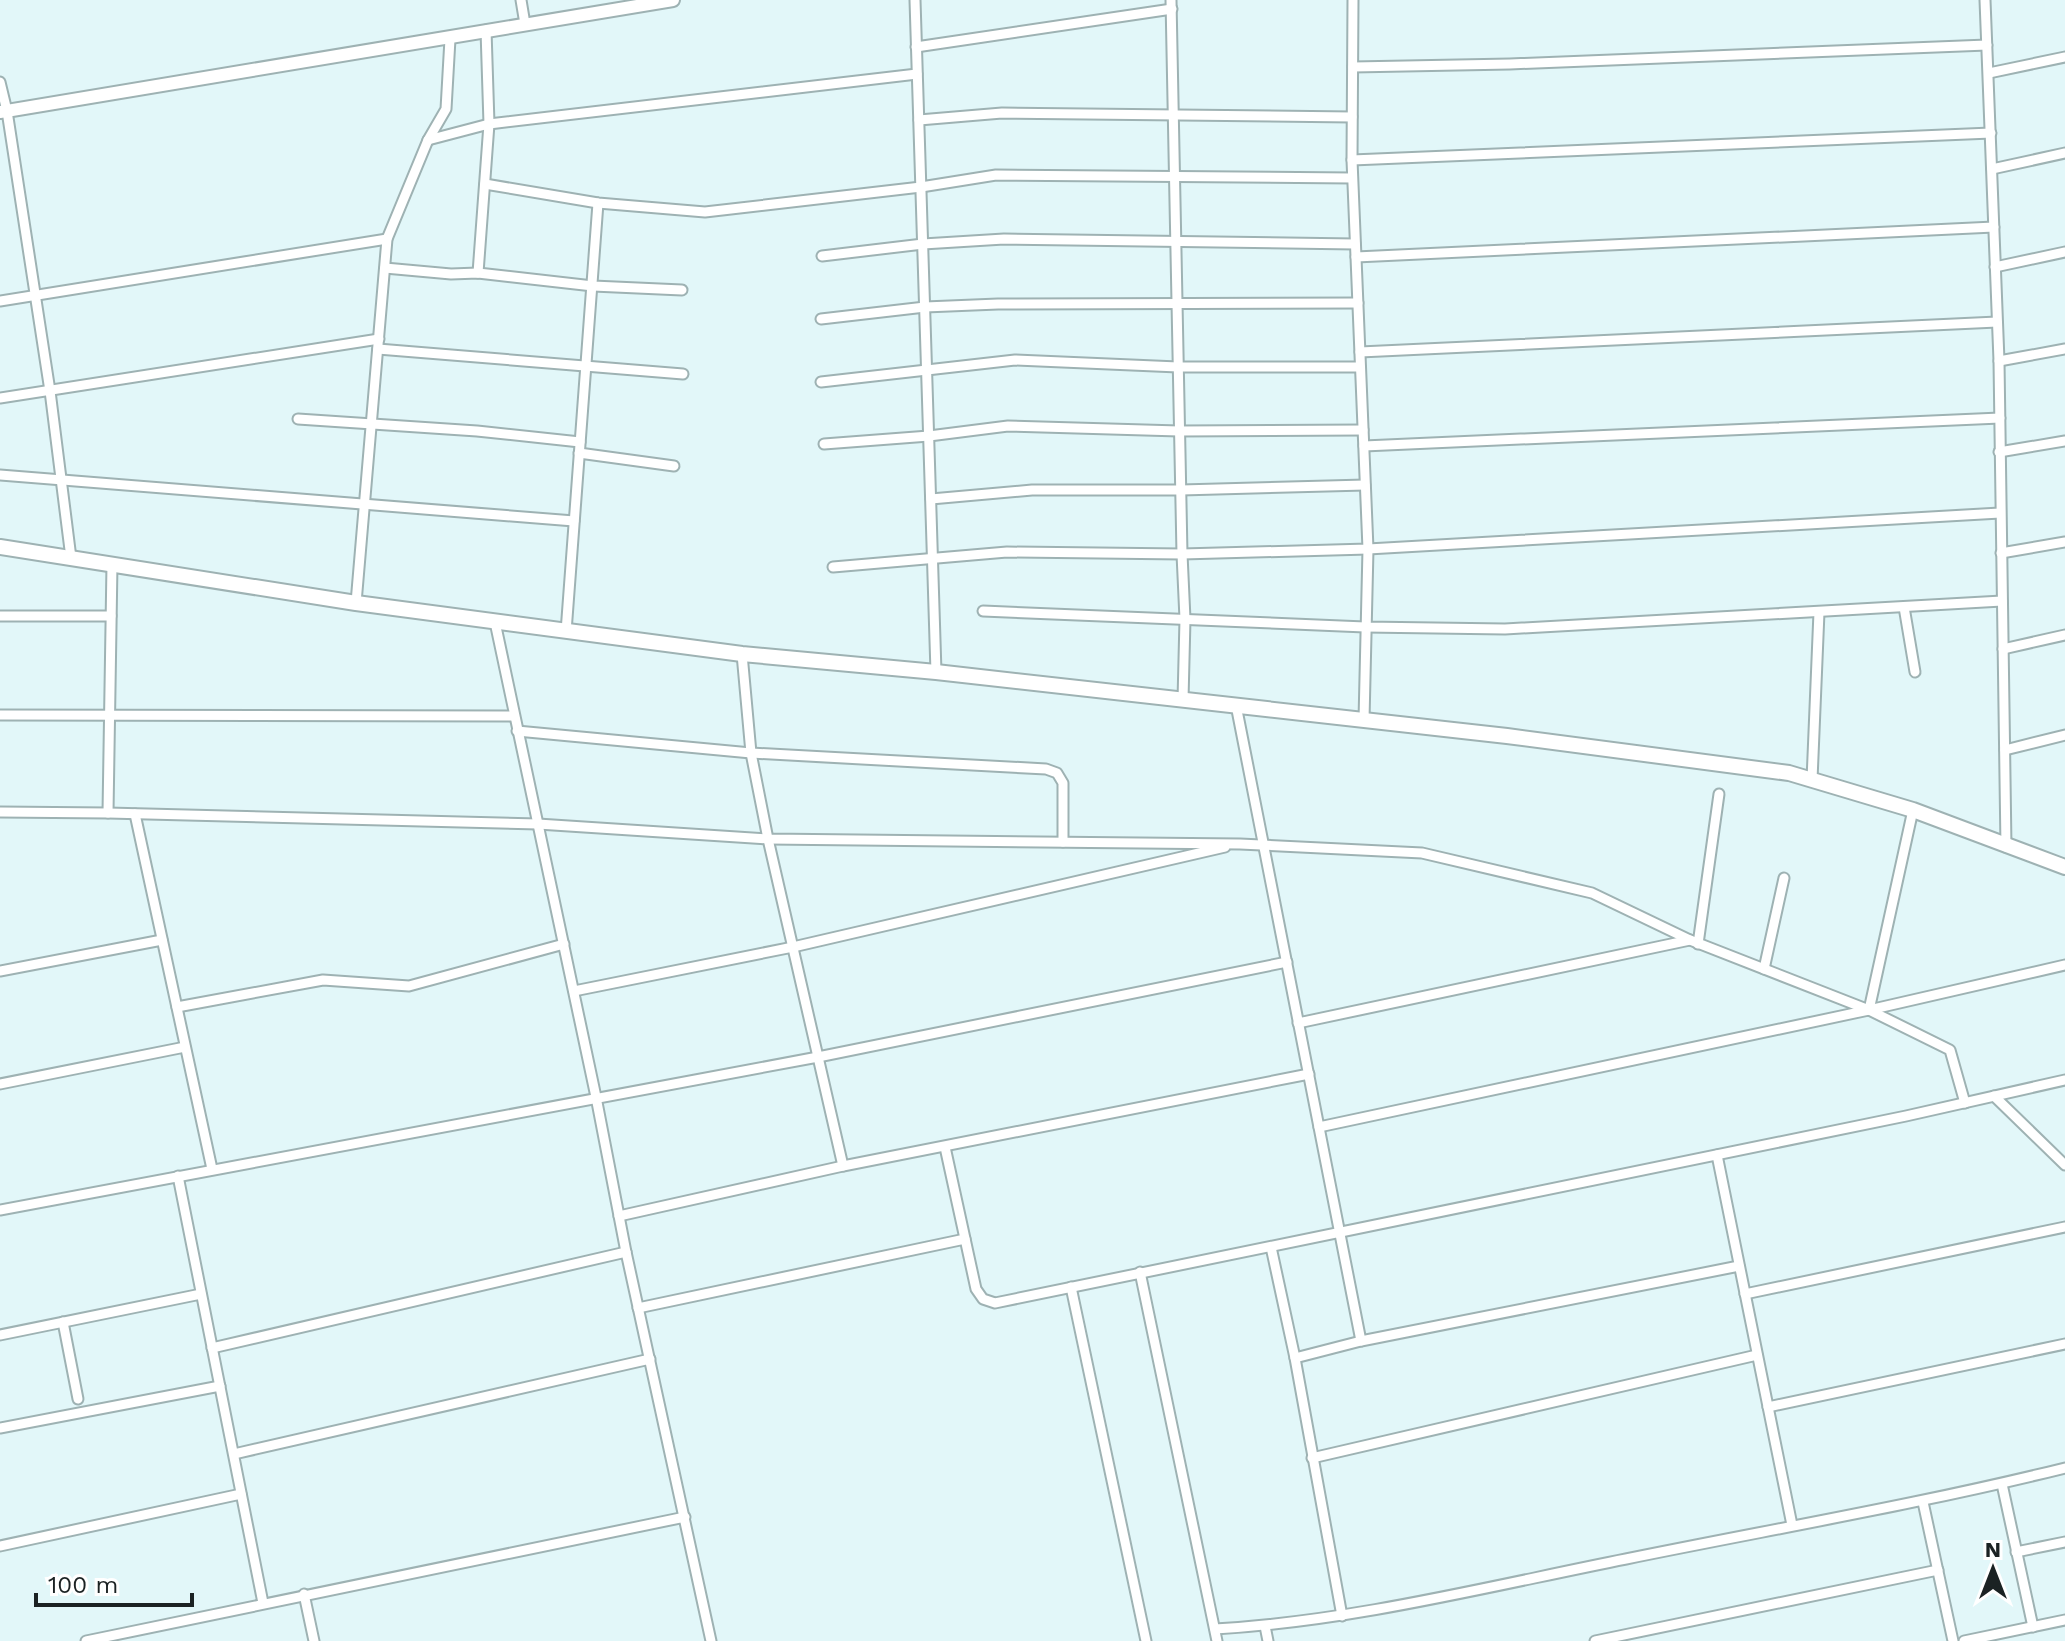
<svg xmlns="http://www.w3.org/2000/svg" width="2065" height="1641" viewBox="0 0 2065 1641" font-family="'Work Sans',sans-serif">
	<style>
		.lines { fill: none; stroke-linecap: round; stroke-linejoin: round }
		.street-casing { stroke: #9eb2b3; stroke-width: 13 }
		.secondary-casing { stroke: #9eb2b3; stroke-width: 16 }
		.primary-casing { stroke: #9eb2b3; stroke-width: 18 }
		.street { stroke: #fff; stroke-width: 9 }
		.secondary { stroke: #fff; stroke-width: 12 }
		.primary { stroke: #fff; stroke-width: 14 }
	</style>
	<rect width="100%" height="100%" fill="#e2f7f9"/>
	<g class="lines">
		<defs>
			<g id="street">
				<polyline points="521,0 525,24"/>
				<polyline points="915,0 936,672"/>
				<polyline points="1171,0 1182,554 1185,619 1183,700"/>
				<polyline points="1353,0 1352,160 1368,549 1364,720"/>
				<polyline points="1985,0 1999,361 2006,847"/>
				<polyline points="916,47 1172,9"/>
				<polyline points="1353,67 1510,64 1987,45"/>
				<polyline points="1989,73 2065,57"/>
				<polyline points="0,82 7,111 50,391 71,558"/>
				<polyline points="919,120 1002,113 1352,117"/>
				<polyline points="428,140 489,124 917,74"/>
				<polyline points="1352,160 1991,133"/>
				<polyline points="1992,169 2065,153"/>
				<polyline points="485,184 598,203 705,212 921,187 996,175 1352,178"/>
				<polyline points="822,256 923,244 1004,239 1355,244"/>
				<polyline points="1356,257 1994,227"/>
				<polyline points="1995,267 2065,252"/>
				<polyline points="385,268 451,274 478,273 593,286 682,290"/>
				<polyline points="478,273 489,124 486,30"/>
				<polyline points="0,301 387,239"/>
				<polyline points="821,319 925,307 998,304 1358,303"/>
				<polyline points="378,349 683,374"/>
				<polyline points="1360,352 1997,322"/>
				<polyline points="1999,361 2065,349"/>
				<polyline points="821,382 1015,360 1178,367 1360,367"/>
				<polyline points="0,398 379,339"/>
				<polyline points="298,419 477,431 580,442"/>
				<polyline points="824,444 929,436 1008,426 1179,431 1363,430"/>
				<polyline points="1364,446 2000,418"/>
				<polyline points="1999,452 2065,441"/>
				<polyline points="579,453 674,466"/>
				<polyline points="0,475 574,521"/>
				<polyline points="931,499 1032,490 1181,490 1365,485"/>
				<polyline points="2001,553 2065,542"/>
				<polyline points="833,567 1007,552 1182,554 1368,549 2000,513"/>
				<polyline points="356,603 387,239 428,140 446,109 450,39"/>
				<polyline points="1904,607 1915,672"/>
				<polyline points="983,611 1365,627 1505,629 2002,601"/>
				<polyline points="0,616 111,616"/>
				<polyline points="495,622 596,1097 626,1252 711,1641"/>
				<polyline points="566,632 598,203"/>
				<polyline points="2003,649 2065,635"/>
				<polyline points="742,654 751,753 768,839 843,1166"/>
				<polyline points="1236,705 1361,1341"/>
				<polyline points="0,715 514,716"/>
				<polyline points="517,731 751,753 1046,769 1057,773 1063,783 1063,842"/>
				<polyline points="2005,750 2065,735"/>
				<polyline points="1812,780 1819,612"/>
				<polyline points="0,812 108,813 538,824 768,839 1240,844 1422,853 1592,893 1690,940 1869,1010 1950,1050 1965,1103"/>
				<polyline points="108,813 112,564"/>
				<polyline points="135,814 212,1169"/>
				<polyline points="1698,944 1719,794"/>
				<polyline points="1764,969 1784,878"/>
				<polyline points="0,971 162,940"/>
				<polyline points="574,991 793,947 1225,847"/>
				<polyline points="177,1007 323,980 409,986 564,944"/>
				<polyline points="1869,1010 1913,810"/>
				<polyline points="1298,1023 1690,940"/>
				<polyline points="0,1084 185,1047"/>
				<polyline points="1994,1096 2065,1165"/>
				<polyline points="1319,1127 1869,1010 2065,965"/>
				<polyline points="945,1147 976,1289 983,1299 995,1303 1906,1116 2065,1080"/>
				<polyline points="1717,1155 1792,1525"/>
				<polyline points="178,1176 263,1603"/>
				<polyline points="0,1210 818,1057 1287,962"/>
				<polyline points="619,1216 843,1166 1309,1074"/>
				<polyline points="1271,1247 1295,1358 1342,1616"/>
				<polyline points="1140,1272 1217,1641"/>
				<polyline points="1071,1287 1146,1641"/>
				<polyline points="1745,1294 2065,1227"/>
				<polyline points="638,1308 965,1239"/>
				<polyline points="63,1322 78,1399"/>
				<polyline points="0,1335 201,1294"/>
				<polyline points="212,1348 626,1252"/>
				<polyline points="1295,1358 1361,1341 1739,1266"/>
				<polyline points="1768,1407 2065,1344"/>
				<polyline points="0,1428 220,1386"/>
				<polyline points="234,1454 650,1359"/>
				<polyline points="1312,1458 1757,1355"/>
				<polyline points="2002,1484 2033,1627"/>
				<polyline points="1923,1502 1953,1641"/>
				<polyline points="0,1546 241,1494"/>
				<polyline points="2016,1552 2065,1542"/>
				<polyline points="304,1594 314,1641"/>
				<polyline points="1265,1626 1268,1641"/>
				<path d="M 1215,1629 C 1354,1621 1490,1586 1626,1559 C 1773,1529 1920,1504 2065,1468"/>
				<polyline points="86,1641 685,1517"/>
				<polyline points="1595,1641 1938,1570"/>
				<polyline points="1964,1641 2065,1620"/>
			</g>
			<polyline id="secondary" points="0,112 673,0"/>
			<polyline id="primary" points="0,547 356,603 742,654 936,672 1507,736 1789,773 1913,810 2065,867"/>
		</defs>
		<use href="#street" class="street-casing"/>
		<use href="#secondary" class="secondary-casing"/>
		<use href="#primary" class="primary-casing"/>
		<use href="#street" class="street"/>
		<use href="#secondary" class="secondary"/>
		<use href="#primary" class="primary"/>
	</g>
	<g transform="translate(1993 1569)" stroke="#ffffff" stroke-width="6" paint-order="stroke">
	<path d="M0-6L14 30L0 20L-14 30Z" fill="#1b2223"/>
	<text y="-12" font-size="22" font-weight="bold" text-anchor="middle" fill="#1b2223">N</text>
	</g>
	<path d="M36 1593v12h156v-12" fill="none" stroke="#1b2223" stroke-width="4"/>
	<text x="48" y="1593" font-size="24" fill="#1b2223" stroke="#ffffff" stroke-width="6" paint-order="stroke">100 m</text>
</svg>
